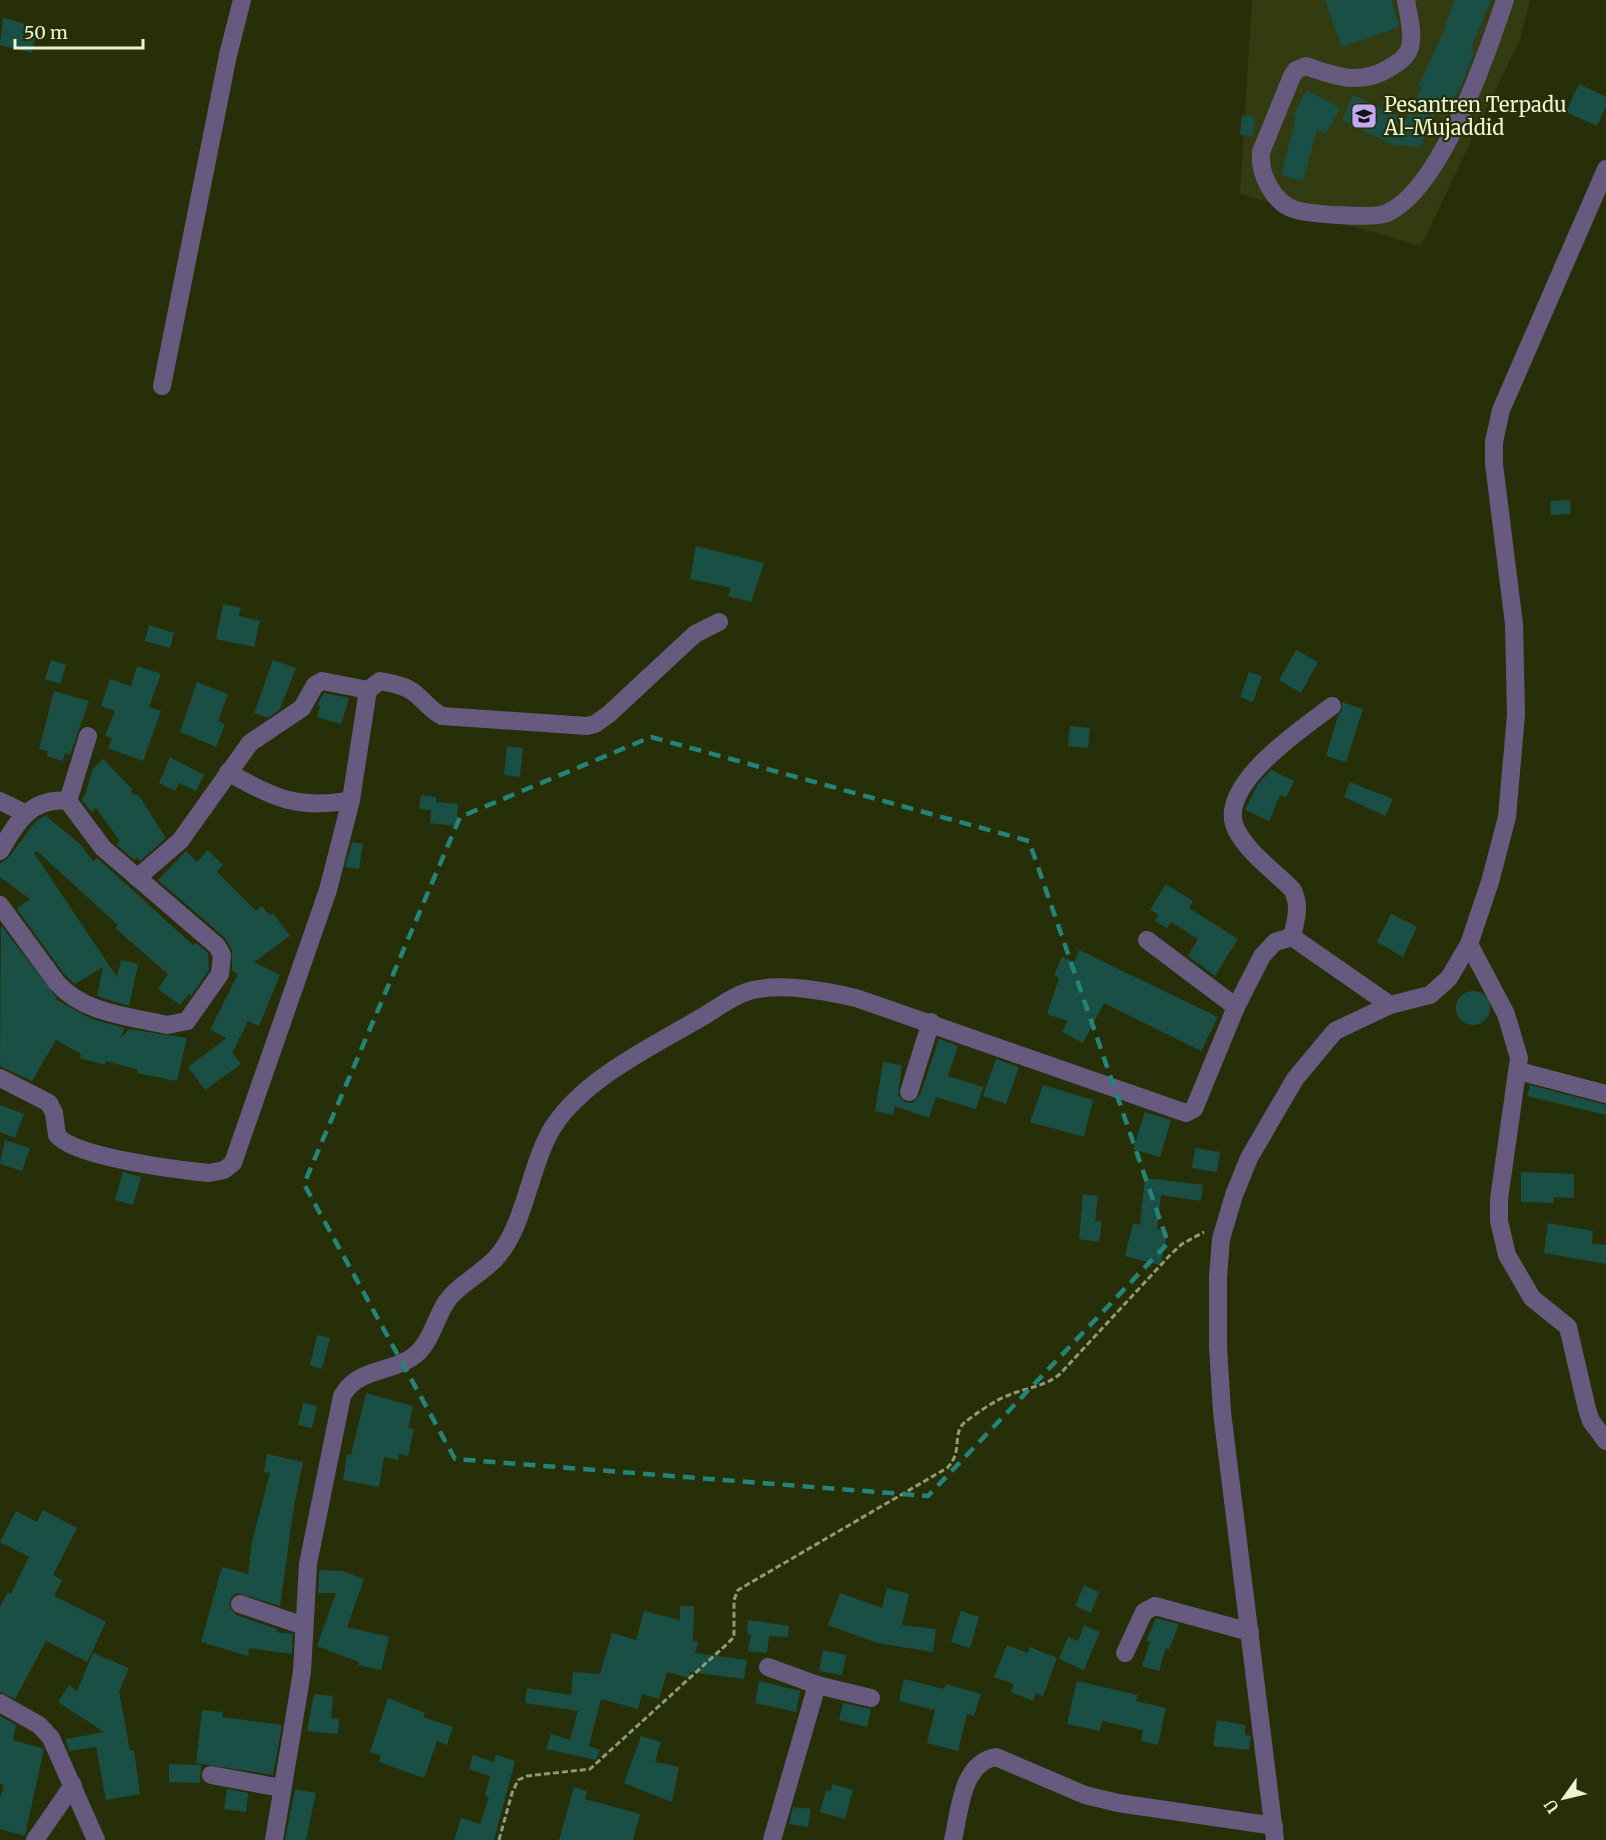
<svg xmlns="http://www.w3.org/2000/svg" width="1606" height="1840" viewBox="0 0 1606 1840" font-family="Merriweather,serif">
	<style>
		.built { fill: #333b11 }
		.building { fill: #1a4f46 }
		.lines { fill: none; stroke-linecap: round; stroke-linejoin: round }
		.path { stroke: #919a75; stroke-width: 3; stroke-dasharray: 6 3; stroke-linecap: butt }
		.minor { stroke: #675a7f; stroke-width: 18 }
		.marked { fill: none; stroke: #258378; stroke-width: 4.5; stroke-dasharray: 12 8; stroke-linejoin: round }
		.labels { text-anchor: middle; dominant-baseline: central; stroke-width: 4.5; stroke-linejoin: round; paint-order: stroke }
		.poi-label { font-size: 20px; fill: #ebf5d1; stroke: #272f09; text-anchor: start }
	</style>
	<rect width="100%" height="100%" fill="#272f09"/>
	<polygon class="built" points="1252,0 1530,0 1520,39 1421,246 1240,194"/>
	<g class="building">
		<polygon points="1325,0 1392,0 1399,27 1342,47"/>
		<polygon points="1454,0 1491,0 1471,49 1475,51 1459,91 1452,101 1444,97 1420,147 1394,145 1342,120 1353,95 1406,120 1422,87 1419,85 1443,33"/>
		<polygon points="3,18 38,27 32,53 0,45"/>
		<polygon points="1579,84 1606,97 1606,106 1597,126 1566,112"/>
		<polygon points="1307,90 1340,108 1326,134 1317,129 1303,181 1281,175 1296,118 1293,116"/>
		<polygon points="1242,115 1255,117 1253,136 1240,135"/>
		<polygon points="1570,500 1571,514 1551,515 1550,501"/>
		<polygon points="696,546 764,563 751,602 728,596 731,588 690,579"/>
		<polygon points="223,604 241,608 239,616 260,621 254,647 216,639"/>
		<polygon points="149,625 174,633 170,648 145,641"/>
		<polygon points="1296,650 1318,662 1301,693 1279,680"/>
		<polygon points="51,660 66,665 60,684 45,679"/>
		<polygon points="273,660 296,668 280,709 268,718 254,713"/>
		<polygon points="137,666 161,674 149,707 161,711 143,761 108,748 112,738 105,736 115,711 101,706 110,679 131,686"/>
		<polygon points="1249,672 1262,676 1253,702 1240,697"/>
		<polygon points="197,682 228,694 218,721 225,724 216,747 180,732"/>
		<polygon points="54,691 89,701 70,755 65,753 63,761 47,756 48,751 39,749"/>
		<polygon points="324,693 349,698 341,724 317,717 320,706 317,705"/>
		<polygon points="1342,702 1363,709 1346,762 1326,756 1338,716 1342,710"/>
		<polygon points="1070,726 1090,728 1088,748 1068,746"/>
		<polygon points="507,746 523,748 520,777 504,775"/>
		<polygon points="170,757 204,775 196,791 179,783 175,791 159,783"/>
		<polygon points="103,759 132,789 131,793 139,796 166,838 140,861 137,857 134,860 116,844 120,841 96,808 92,812 81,799 85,795 93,769"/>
		<polygon points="1271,770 1294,781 1286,798 1280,795 1269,821 1245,810 1258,784"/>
		<polygon points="1350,782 1393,799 1385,816 1344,797"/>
		<polygon points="421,795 436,797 436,802 458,804 456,826 430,823 431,810 419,809"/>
		<polygon points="48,814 47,817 80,844 93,861 97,858 193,945 196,943 208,953 209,970 191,996 189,994 180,1005 158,989 168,974 115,928 118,925 37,851 34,853 117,977 121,960 138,964 129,1006 97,996 103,967 75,984 65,975 19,912 17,908 30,899 0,877 0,864 9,857 36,821"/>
		<polygon points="352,842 363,844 359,869 345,867"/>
		<polygon points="208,850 223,865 217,872 256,911 262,906 269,915 273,913 290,936 254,962 280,975 259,1026 248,1021 232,1053 241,1064 205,1090 188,1067 227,1038 210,1030 238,974 232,971 232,950 225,938 158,880 186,851 197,862"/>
		<polygon points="1166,884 1193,901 1189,908 1238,939 1215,976 1188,956 1198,939 1171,922 1167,928 1155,921 1159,915 1150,910"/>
		<polygon points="1391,914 1417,927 1403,957 1377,942"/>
		<polygon points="1,925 57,998 55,999 92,1019 124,1028 121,1038 129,1029 187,1038 177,1081 137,1073 138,1070 106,1061 105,1065 80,1058 81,1054 56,1040 32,1081 0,1066"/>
		<polygon points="1079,950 1218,1017 1201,1051 1104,1003 1083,1043 1062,1032 1068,1021 1047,1014 1059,978 1054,975 1062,957 1074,962"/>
		<circle cx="1473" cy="1008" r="17"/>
		<polygon points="939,1039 958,1046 948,1076 983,1087 976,1109 936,1097 929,1118 895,1106 893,1115 875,1111 883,1062 902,1065 898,1095 905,1102 912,1103 920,1095"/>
		<polygon points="996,1059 1019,1067 1006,1104 983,1096"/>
		<polygon points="1043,1085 1093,1100 1084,1137 1030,1122"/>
		<polygon points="1530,1085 1606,1105 1606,1115 1527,1096"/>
		<polygon points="0,1105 24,1114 15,1138 0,1132"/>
		<polygon points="1145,1112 1171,1120 1160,1157 1133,1149"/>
		<polygon points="5,1140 30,1148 22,1171 0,1164"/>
		<polygon points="1195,1148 1220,1152 1217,1172 1192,1168"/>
		<polygon points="123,1172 141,1177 133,1205 115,1200"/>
		<polygon points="1521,1172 1574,1174 1574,1198 1554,1197 1554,1203 1521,1202"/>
		<polygon points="1145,1178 1203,1185 1201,1201 1161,1195 1157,1229 1168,1232 1160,1265 1125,1256 1133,1223 1140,1225"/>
		<polygon points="1083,1194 1098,1196 1095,1221 1102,1222 1099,1242 1079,1239"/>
		<polygon points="1548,1223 1593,1231 1592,1244 1606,1245 1606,1264 1544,1253"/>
		<polygon points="317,1335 330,1338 322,1369 310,1365"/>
		<polygon points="366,1393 413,1406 408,1428 414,1429 408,1456 399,1454 398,1460 384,1457 379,1487 343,1480 347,1454 351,1455"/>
		<polygon points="303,1403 317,1406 312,1428 298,1425"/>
		<polygon points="267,1454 303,1462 294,1506 280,1606 238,1593 232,1596 229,1606 236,1615 277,1629 276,1632 293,1634 292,1654 249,1648 248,1656 201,1642 222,1567 248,1574 252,1542 270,1473 264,1472"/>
		<polygon points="43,1510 77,1528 53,1575 62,1580 54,1596 106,1622 87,1662 46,1641 15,1699 0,1692 0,1607 7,1593 11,1594 29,1557 0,1542 16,1511 37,1522"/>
		<polygon points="319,1570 342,1571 364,1579 347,1627 389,1637 381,1670 358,1665 359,1662 317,1646 336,1593 318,1593"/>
		<polygon points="1084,1585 1099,1592 1091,1613 1075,1606"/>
		<polygon points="887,1588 909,1594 902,1625 936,1629 933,1652 877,1643 828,1625 840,1593 882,1608"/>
		<polygon points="680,1606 694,1606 693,1641 698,1642 695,1653 747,1660 744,1679 690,1672 689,1678 667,1672 659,1699 642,1694 638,1709 601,1699 589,1746 600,1750 596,1760 546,1749 551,1734 570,1740 578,1711 525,1703 527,1688 571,1695 573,1672 600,1674 612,1633 636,1640 644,1611 680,1620"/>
		<polygon points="961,1611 979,1617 970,1648 951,1642"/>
		<polygon points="1156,1618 1179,1624 1169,1650 1166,1648 1159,1671 1142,1666 1150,1642 1146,1641"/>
		<polygon points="748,1620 789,1626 788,1637 769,1636 767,1653 748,1651 751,1634 747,1634"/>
		<polygon points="1084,1625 1100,1632 1084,1670 1059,1659 1068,1637 1078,1641"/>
		<polygon points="1007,1645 1028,1653 1030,1647 1057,1658 1043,1696 1036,1693 1033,1701 1011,1692 1014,1684 994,1677"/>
		<polygon points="823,1650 846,1655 842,1675 819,1671"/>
		<polygon points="93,1653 129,1668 119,1691 130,1751 134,1750 140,1794 106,1800 96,1747 69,1751 68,1748 66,1739 104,1732 58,1702 69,1685 77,1691"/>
		<polygon points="904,1679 944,1689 946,1684 981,1694 974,1716 967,1714 958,1751 927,1743 935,1710 899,1701"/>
		<polygon points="759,1681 800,1691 796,1712 755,1703"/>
		<polygon points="1077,1681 1138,1695 1136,1701 1166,1708 1158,1745 1141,1741 1143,1730 1102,1721 1100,1731 1067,1724"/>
		<polygon points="314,1694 333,1696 331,1718 339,1719 338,1734 307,1731"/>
		<polygon points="388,1698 425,1713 423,1717 453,1727 447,1745 437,1741 424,1778 379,1762 381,1756 370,1752"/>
		<polygon points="843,1703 871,1709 867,1727 839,1720"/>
		<polygon points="202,1710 223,1712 222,1717 282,1725 273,1775 196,1763"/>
		<polygon points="0,1716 16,1725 13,1740 44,1749 25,1836 0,1829 0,1798 4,1785 0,1784"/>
		<polygon points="1217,1720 1245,1725 1245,1735 1251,1736 1249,1750 1213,1746"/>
		<polygon points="641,1736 661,1742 655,1762 679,1767 672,1802 624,1783"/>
		<polygon points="473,1755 494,1762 496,1755 515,1761 494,1840 454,1840 461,1818 480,1824 489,1797 485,1796 490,1776 469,1769"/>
		<polygon points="169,1764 201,1765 200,1783 169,1782"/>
		<polygon points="832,1784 853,1790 845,1819 820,1812 826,1790 831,1791"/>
		<polygon points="574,1787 587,1791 585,1799 640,1814 633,1840 559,1840"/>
		<polygon points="227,1789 248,1793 246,1812 224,1809"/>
		<polygon points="295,1789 316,1793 306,1840 285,1840"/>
		<polygon points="793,1807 811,1809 808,1827 789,1824"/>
	</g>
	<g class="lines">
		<path class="path" d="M 499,1840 L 512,1793 L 518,1780 L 527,1776 L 590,1769 L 727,1644 L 734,1637 L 734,1600 L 738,1590 L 947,1468 C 964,1451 951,1434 965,1422 C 977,1413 995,1400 1009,1395 C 1028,1387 1044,1387 1060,1374 L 1171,1254 L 1182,1244 L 1204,1232"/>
		<g class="minor">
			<path d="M 1406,0 C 1408,14 1414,33 1410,47 C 1407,57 1399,62 1391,67 C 1362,86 1337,77 1306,66 L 1296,70 L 1292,76 L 1261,152 C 1259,174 1273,203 1296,210 C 1310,214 1375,219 1387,213 C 1441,189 1487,54 1505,0"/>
			<polyline points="162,386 228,55 242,0"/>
			<path d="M 228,772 C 272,798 299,810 351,800"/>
			<polyline points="0,801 25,813"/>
			<polyline points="68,801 88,736"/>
			<path d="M 0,851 C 16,823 31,797 68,801"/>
			<path d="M 137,878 L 180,841 L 250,743 L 302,708 L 315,685 L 322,681 L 368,690 L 380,681 C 390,683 403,685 412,691 C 423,699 429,709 442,716 L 587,726 L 595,724 L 609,714 L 695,634 L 719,622"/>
			<path d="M 0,905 L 57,983 C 85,1014 129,1016 167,1025 L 187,1021 L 220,974 L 222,955 L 217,946 L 103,848 L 68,801"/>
			<path d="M 1292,937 C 1296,919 1301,905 1292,889 C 1274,871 1247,852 1236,829 C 1215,786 1303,728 1332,706"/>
			<polyline points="1147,940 1236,1007"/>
			<polyline points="1469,944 1506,1014 1519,1058 1499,1199 1499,1221 1507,1255 1532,1298 1568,1327 1587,1409 1591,1421 1606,1441"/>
			<polyline points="1519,1071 1606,1094"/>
			<path d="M 0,1078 L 49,1103 L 54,1113 L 57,1135 C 73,1157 179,1170 209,1173 L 224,1170 L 233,1163 L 328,890 L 351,800 L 368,690"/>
			<polyline points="909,1092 931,1022"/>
			<polyline points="240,1604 304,1626"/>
			<polyline points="1125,1653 1144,1612 1155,1606 1250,1632"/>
			<polyline points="768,1667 817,1685 871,1698"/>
			<polyline points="0,1703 39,1725 51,1738 96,1840"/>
			<polyline points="211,1775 281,1788"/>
			<polyline points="35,1840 73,1785"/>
			<path d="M 274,1840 L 302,1672 L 308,1564 L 342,1396 C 357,1369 388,1373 411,1358 C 430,1346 434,1322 445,1304 C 456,1286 480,1275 495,1259 C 525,1228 529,1166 553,1127 C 583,1080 649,1048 697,1020 C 715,1010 733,995 753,990 C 785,983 825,991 856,998 L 1186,1113 L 1194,1109 L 1236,1007 L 1262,956 L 1275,942 L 1292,937 L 1390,1005"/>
			<polyline points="772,1840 817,1685"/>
			<path d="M 953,1840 C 960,1811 961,1763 996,1757 L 1085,1795 L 1118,1803 L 1274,1826"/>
			<polyline points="1275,1840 1222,1412 1218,1346 1218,1277 1221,1239 1234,1195 1249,1158 1295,1079 1335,1031 1390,1005 1430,995 1449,978 1469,944 1490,882 1507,817 1516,715 1514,624 1494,464 1494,442 1501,410 1606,169"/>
		</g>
	</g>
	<path class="marked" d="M 651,737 L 1029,841 L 1168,1243 L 928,1496 L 455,1459 L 304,1184 L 460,817 Z"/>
	<defs>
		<symbol id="school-square" viewBox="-11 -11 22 22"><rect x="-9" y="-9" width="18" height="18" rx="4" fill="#c2a8f2" stroke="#272f09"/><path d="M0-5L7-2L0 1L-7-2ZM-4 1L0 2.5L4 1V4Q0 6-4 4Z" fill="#111"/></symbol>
	</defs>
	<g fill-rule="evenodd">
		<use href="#school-square" x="1349" y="101" width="30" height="30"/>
	</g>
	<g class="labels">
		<g class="poi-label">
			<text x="1384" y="104">Pesantren Terpadu<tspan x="1384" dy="23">Al-Mujaddid</tspan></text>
		</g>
	</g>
	<g transform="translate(1564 1798) rotate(236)" stroke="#272f09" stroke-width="4.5" paint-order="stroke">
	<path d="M0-4.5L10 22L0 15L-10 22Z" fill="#ebf5d1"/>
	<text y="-9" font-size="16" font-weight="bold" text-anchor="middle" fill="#ebf5d1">U</text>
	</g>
	<path d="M15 39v9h128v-9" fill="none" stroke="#ebf5d1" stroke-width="3"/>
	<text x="24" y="39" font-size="18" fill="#ebf5d1" stroke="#272f09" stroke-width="4.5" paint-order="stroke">50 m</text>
</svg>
